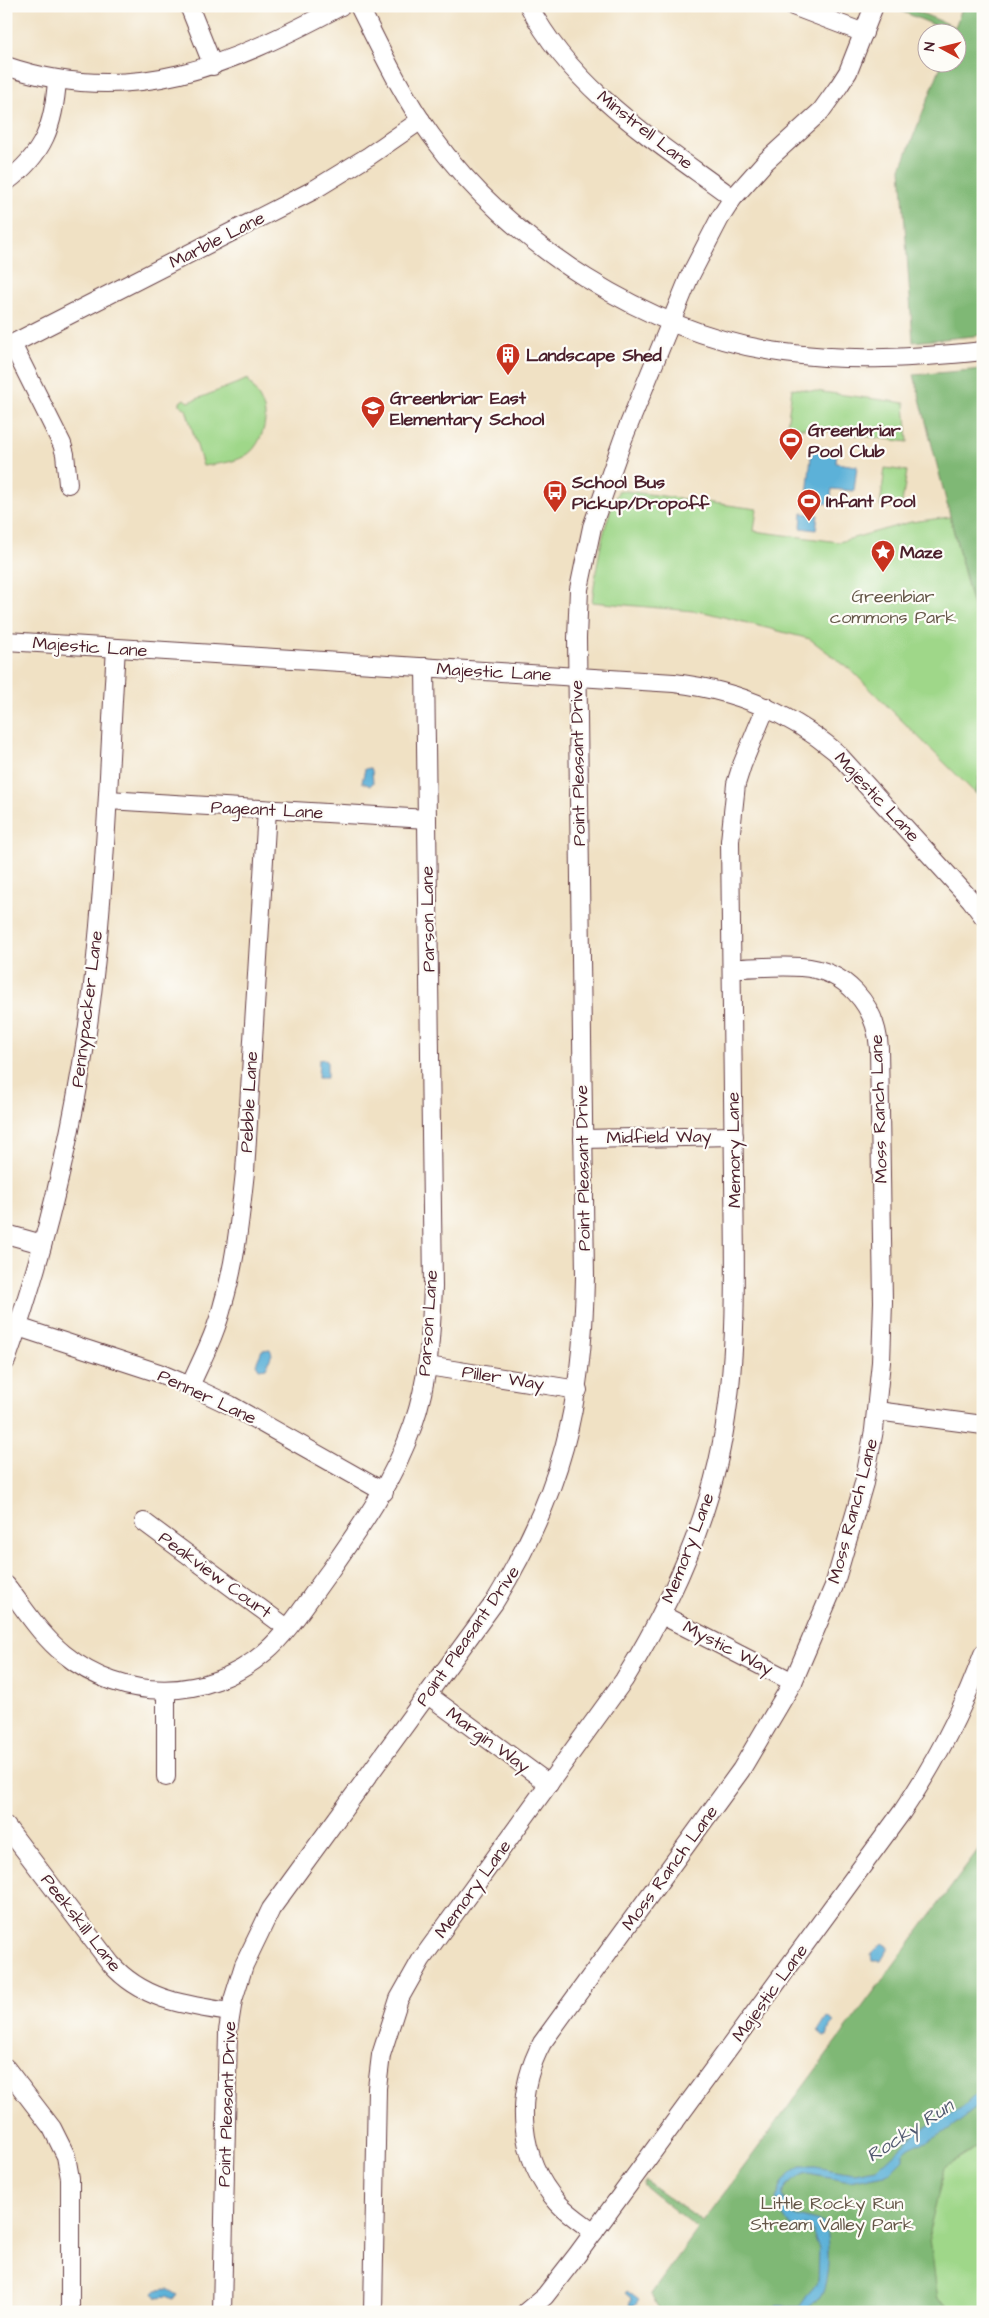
<svg xmlns="http://www.w3.org/2000/svg" width="989" height="2318" viewBox="0 0 989 2318" font-family="'Architects Daughter',sans-serif">
	<style>
		.green { fill: #9fd789; stroke: #747b5a }
		.forest { fill: #7fb875; stroke: #646c50 }
		.water { fill: #5cb1d8; stroke: #536882 }
		.lines { fill: none; stroke-linecap: round; stroke-linejoin: round }
		.minor-casing { stroke: #633c42; stroke-width: 20 }
		.minor { stroke: #fff; stroke-width: 18 }
		.labels { text-anchor: middle; dominant-baseline: central; stroke-width: 4.5; stroke-linejoin: round; paint-order: stroke }
		.street-label { font-size: 18px; fill: #4a1f2b; stroke: #fdfcf7 }
		.poi-label { font-size: 18px; font-weight: bold; fill: #4a1f2b; stroke: #fdfcf7; text-anchor: start }
		.park-label { font-size: 18px; fill: #645647; stroke: #fdfcf7 }
		.water-label { font-size: 19px; font-style: italic; fill: #515970; stroke: #fdfcf7 }
	</style>
	<rect width="100%" height="100%" fill="#fdfcf7"/>
	<filter id="ink" filterUnits="userSpaceOnUse"><feTurbulence type="fractalNoise" baseFrequency=".02" numOctaves="2"/><feDisplacementMap in="SourceGraphic" scale="10" xChannelSelector="R" yChannelSelector="G"/><feConvolveMatrix kernelMatrix="1 2 1 2 8 2 1 2 1" color-interpolation-filters="sRGB"/></filter>
	<filter id="wash" filterUnits="userSpaceOnUse"><feTurbulence type="fractalNoise" baseFrequency=".0096" numOctaves="4" result="noise"/><feDisplacementMap in="SourceGraphic" scale="20" xChannelSelector="R" yChannelSelector="G"/><feGaussianBlur stdDeviation="1.12" result="paint"/><feColorMatrix in="noise" values="0 0 0 0 0 0 0 0 0 0 0 0 0 0 0 0 0 1.4 0 .05"/><feComposite in="paint" operator="in"/></filter>
	<g filter="url(#wash)">
		<rect width="100%" height="100%" fill="#f0e1c4"/>
		<g class="green">
			<path d="M 248,379 C 254,390 264,402 265,415 C 266,429 258,449 245,456 C 233,463 216,464 203,466 L 186,409 L 180,405 L 180,402 L 184,399 L 189,402 Z"/>
			<polygon points="792,388 905,403 908,442 787,426"/>
			<polygon points="885,468 907,471 901,509 880,506"/>
			<path d="M 619,490 L 757,509 L 754,531 L 839,542 L 911,522 L 950,517 L 983,645 L 983,757 L 976,794 L 852,671 L 810,639 L 704,612 L 592,602 C 597,564 602,525 619,490 Z"/>
			<polygon points="983,2021 983,2312 890,2312"/>
		</g>
		<g class="forest">
			<polygon points="889,6 904,6 955,27 963,6 983,6 983,335 913,342 901,168 942,63 956,62 956,32 951,32"/>
			<polygon points="983,369 983,645 914,375"/>
			<polygon points="983,757 983,801 976,794"/>
			<polygon points="983,1844 983,2143 945,2167 929,2231 938,2300 959,2312 662,2312 651,2294 698,2229 643,2185 646,2181 703,2222"/>
		</g>
		<g class="water">
			<polygon points="812,446 837,450 836,463 857,466 854,491 832,489 830,504 804,501 805,496 807,496"/>
			<polygon points="802,513 818,515 816,530 801,528"/>
			<polygon points="370,768 372,770 373,783 370,786 362,782 365,769"/>
			<polygon points="323,1059 327,1061 327,1078 318,1078 319,1060"/>
			<polygon points="270,1349 272,1354 266,1368 259,1369 256,1364 262,1350"/>
			<polygon points="882,1943 888,1946 888,1949 881,1961 872,1961 871,1954"/>
			<polygon points="827,2017 834,2022 830,2026 827,2036 824,2036 818,2031"/>
			<path d="M 983,2087 L 983,2103 C 966,2115 949,2131 931,2140 C 918,2147 915,2140 903,2153 L 903,2159 L 891,2171 L 885,2174 L 850,2181 L 808,2173 C 798,2175 782,2187 782,2196 L 793,2215 L 824,2223 C 830,2240 830,2280 821,2295 C 817,2302 809,2306 804,2312 L 772,2312 L 776,2305 C 784,2303 792,2309 800,2306 L 818,2280 L 819,2248 L 812,2231 L 805,2225 L 800,2229 C 784,2225 781,2213 776,2199 L 782,2184 L 791,2172 L 800,2166 L 815,2166 L 853,2173 L 876,2169 L 883,2164 L 917,2132 L 963,2107 Z"/>
			<polygon points="167,2289 177,2295 173,2300 167,2297 158,2298 154,2292 156,2290"/>
			<polygon points="627,2291 639,2300 635,2306 629,2306 631,2298 625,2293"/>
		</g>
	</g>
	<g filter="url(#ink)">
		<g class="lines">
			<defs>
				<g id="minor">
					<polyline points="189,6 213,66"/>
					<path d="M 359,6 C 381,50 402,95 431,135 C 510,245 650,335 785,353 C 851,362 917,358 983,351"/>
					<path d="M 529,6 C 573,91 659,143 733,198"/>
					<polyline points="793,6 864,33"/>
					<path d="M 6,66 C 132,109 230,65 341,6"/>
					<path d="M 6,182 C 44,154 54,125 57,80"/>
					<polyline points="12,344 62,444 65,454 68,484"/>
					<polyline points="6,347 312,191 369,156 421,120"/>
					<path d="M 6,641 L 674,683 C 735,690 789,712 836,752 L 971,900 L 983,916"/>
					<polyline points="108,800 427,819"/>
					<polyline points="583,1139 734,1136"/>
					<polyline points="6,1234 42,1244"/>
					<polyline points="18,1327 159,1373 190,1386 230,1405 384,1492"/>
					<path d="M 6,1361 C 43,1257 69,1149 86,1039 C 105,910 108,778 116,648"/>
					<polyline points="428,1366 578,1390"/>
					<path d="M 190,1386 C 202,1359 216,1333 223,1304 C 236,1261 240,1217 245,1172 L 267,810"/>
					<polyline points="877,1411 983,1425"/>
					<polyline points="144,1522 287,1628"/>
					<path d="M 6,1585 C 24,1608 41,1636 64,1654 C 123,1702 207,1702 265,1652 C 288,1633 311,1596 329,1572 C 362,1525 394,1480 413,1425 C 429,1380 431,1334 433,1287 L 425,667"/>
					<polyline points="662,1615 793,1682"/>
					<polyline points="428,1695 549,1784"/>
					<polyline points="166,1777 166,1691"/>
					<path d="M 6,1826 L 111,1964 C 143,2000 185,2005 230,2012"/>
					<polyline points="6,2068 52,2128 66,2156 70,2178 70,2312"/>
					<path d="M 594,2232 C 582,2223 568,2214 558,2203 C 518,2158 514,2095 542,2043 L 741,1770 L 793,1682 L 834,1586 L 864,1483 L 874,1430 L 881,1362 L 883,1302 L 879,1048 C 876,1005 846,970 801,967 C 778,965 755,968 732,968"/>
					<path d="M 222,2312 L 228,2031 L 233,2000 L 244,1965 L 271,1909 L 494,1603 C 562,1492 583,1406 585,1277 L 577,638 L 579,589 L 592,527 L 623,439 L 689,278 L 720,218 L 733,198 L 765,162 L 821,111 L 839,86 L 848,72 L 874,6"/>
					<path d="M 373,2312 L 377,2088 L 381,2055 L 399,1999 L 421,1960 L 624,1680 C 666,1612 700,1540 718,1462 C 739,1369 735,1274 734,1179 C 733,1066 731,954 730,841 L 736,784 L 742,765 L 766,707"/>
					<path d="M 526,2312 L 545,2296 L 577,2255 L 902,1812 C 936,1762 963,1710 983,1654"/>
				</g>
			</defs>
			<use href="#minor" class="minor-casing"/>
			<use href="#minor" class="minor"/>
		</g>
	</g>
	<defs>
		<symbol id="building-pin" viewBox="-11 -11 22 30"><path d="M0 17L-7.5 6A9.5 9.5 0 1 1 7.5 6Z" fill="#c8321e" stroke="#fdfcf7"/><path d="M-4-6H4V6H1V3H-1V6H-4ZM-2.5-4.3h1.7v1.8h-1.7ZM.8-4.3h1.7v1.8H.8ZM-2.5-1h1.7V.8h-1.7ZM.8-1h1.7V.8H.8Z" fill="#fff"/></symbol>
		<symbol id="school-pin" viewBox="-11 -11 22 30"><path d="M0 17L-7.5 6A9.5 9.5 0 1 1 7.5 6Z" fill="#c8321e" stroke="#fdfcf7"/><path d="M0-5L7-2L0 1L-7-2ZM-4 1L0 2.5L4 1V4Q0 6-4 4Z" fill="#fff"/></symbol>
		<symbol id="stadium-pin" viewBox="-11 -11 22 30"><path d="M0 17L-7.5 6A9.5 9.5 0 1 1 7.5 6Z" fill="#c8321e" stroke="#fdfcf7"/><path d="M0-5a6.5 5 0 1 0 0 10a6.5 5 0 1 0 0-10ZM-3.5-1.8h7v3.6h-7Z" fill="#fff"/></symbol>
		<symbol id="bus-pin" viewBox="-11 -11 22 30"><path d="M0 17L-7.5 6A9.5 9.5 0 1 1 7.5 6Z" fill="#c8321e" stroke="#fdfcf7"/><path d="M-5-6H5V4H4V6H2V4H-2V6H-4V4H-5ZM-3.5-4V0h7V-4ZM-3.5 1.2v1.5H-2V1.2ZM2 1.2v1.5H3.5V1.2Z" fill="#fff"/></symbol>
		<symbol id="sight-pin" viewBox="-11 -11 22 30"><path d="M0 17L-7.5 6A9.5 9.5 0 1 1 7.5 6Z" fill="#c8321e" stroke="#fdfcf7"/><path d="M0-6L1.8-2.2L6-1.7L2.9 1.2L3.7 5.4L0 3.3L-3.7 5.4L-2.9 1.2L-6-1.7L-1.8-2.2Z" fill="#fff"/></symbol>
	</defs>
	<g fill-rule="evenodd">
		<use href="#building-pin" x="494" y="341" width="28" height="38"/>
		<use href="#school-pin" x="359" y="394" width="28" height="38"/>
		<use href="#stadium-pin" x="777" y="426" width="28" height="38"/>
		<use href="#bus-pin" x="541" y="478" width="28" height="38"/>
		<use href="#stadium-pin" x="795" y="487" width="28" height="38"/>
		<use href="#sight-pin" x="869" y="538" width="28" height="38"/>
	</g>
	<g class="labels">
		<g class="street-label">
			<text transform="translate(645 130) rotate(38)">Minstrell Lane</text>
			<text transform="translate(217 240) rotate(-27)">Marble Lane</text>
			<text transform="translate(90 647) rotate(4)">Majestic Lane</text>
			<text transform="translate(494 672) rotate(3)">Majestic Lane</text>
			<text transform="translate(578 763) rotate(-91)">Point Pleasant Drive</text>
			<text transform="translate(877 797) rotate(47)">Majestic Lane</text>
			<text transform="translate(267 810) rotate(3)">Pageant Lane</text>
			<text transform="translate(428 919) rotate(-91)">Parson Lane</text>
			<text transform="translate(87 1009) rotate(-83)">Pennypacker Lane</text>
			<text transform="translate(249 1102) rotate(-87)">Pebble Lane</text>
			<text transform="translate(879 1109) rotate(-92)">Moss Ranch Lane</text>
			<text transform="translate(659 1137) rotate(-1)">Midfield Way</text>
			<text transform="translate(734 1150) rotate(-91)">Memory Lane</text>
			<text transform="translate(583 1168) rotate(-91)">Point Pleasant Drive</text>
			<text transform="translate(428 1323) rotate(-86)">Parson Lane</text>
			<text transform="translate(503 1378) rotate(9)">Piller Way</text>
			<text transform="translate(207 1397) rotate(25)">Penner Lane</text>
			<text transform="translate(853 1511) rotate(-75)">Moss Ranch Lane</text>
			<text transform="translate(688 1548) rotate(-69)">Memory Lane</text>
			<text transform="translate(215 1575) rotate(36)">Peakview Court</text>
			<text transform="translate(468 1636) rotate(-55)">Point Pleasant Drive</text>
			<text transform="translate(728 1648) rotate(27)">Mystic Way</text>
			<text transform="translate(488 1740) rotate(36)">Margin Way</text>
			<text transform="translate(670 1868) rotate(-54)">Moss Ranch Lane</text>
			<text transform="translate(473 1889) rotate(-54)">Memory Lane</text>
			<text transform="translate(81 1923) rotate(52)">Peekskill Lane</text>
			<text transform="translate(770 1993) rotate(-54)">Majestic Lane</text>
			<text transform="translate(227 2104) rotate(-88)">Point Pleasant Drive</text>
		</g>
		<g class="poi-label">
			<text x="526" y="355">Landscape Shed</text>
			<text x="390" y="398">Greenbriar East<tspan x="390" dy="21">Elementary School</tspan></text>
			<text x="808" y="430">Greenbriar<tspan x="808" dy="21">Pool Club</tspan></text>
			<text x="572" y="482">School Bus<tspan x="572" dy="21">Pickup/Dropoff</tspan></text>
			<text x="826" y="501">Infant Pool</text>
			<text x="900" y="552">Maze</text>
		</g>
		<g class="park-label">
			<text x="893" y="596">Greenbiar<tspan x="893" dy="21">commons Park</tspan></text>
			<text x="832" y="2203">Little Rocky Run<tspan x="832" dy="21">Stream Valley Park</tspan></text>
		</g>
		<g class="water-label">
			<text transform="translate(910 2131) rotate(-33)">Rocky Run</text>
		</g>
	</g>
	<rect width="989" height="2318" fill="none" stroke="#fdfcf7" stroke-width="25"/>
	<g transform="translate(942 48) rotate(277)"><circle r="24" fill="#fdfcf7" stroke="#b5a4a5"/>
	<path d="M0-4L9 19L0 12L-9 19Z" fill="#c8321e"/>
	<text y="-8" font-size="14" font-weight="bold" text-anchor="middle" fill="#4a1f2b">N</text>
	</g>
</svg>
